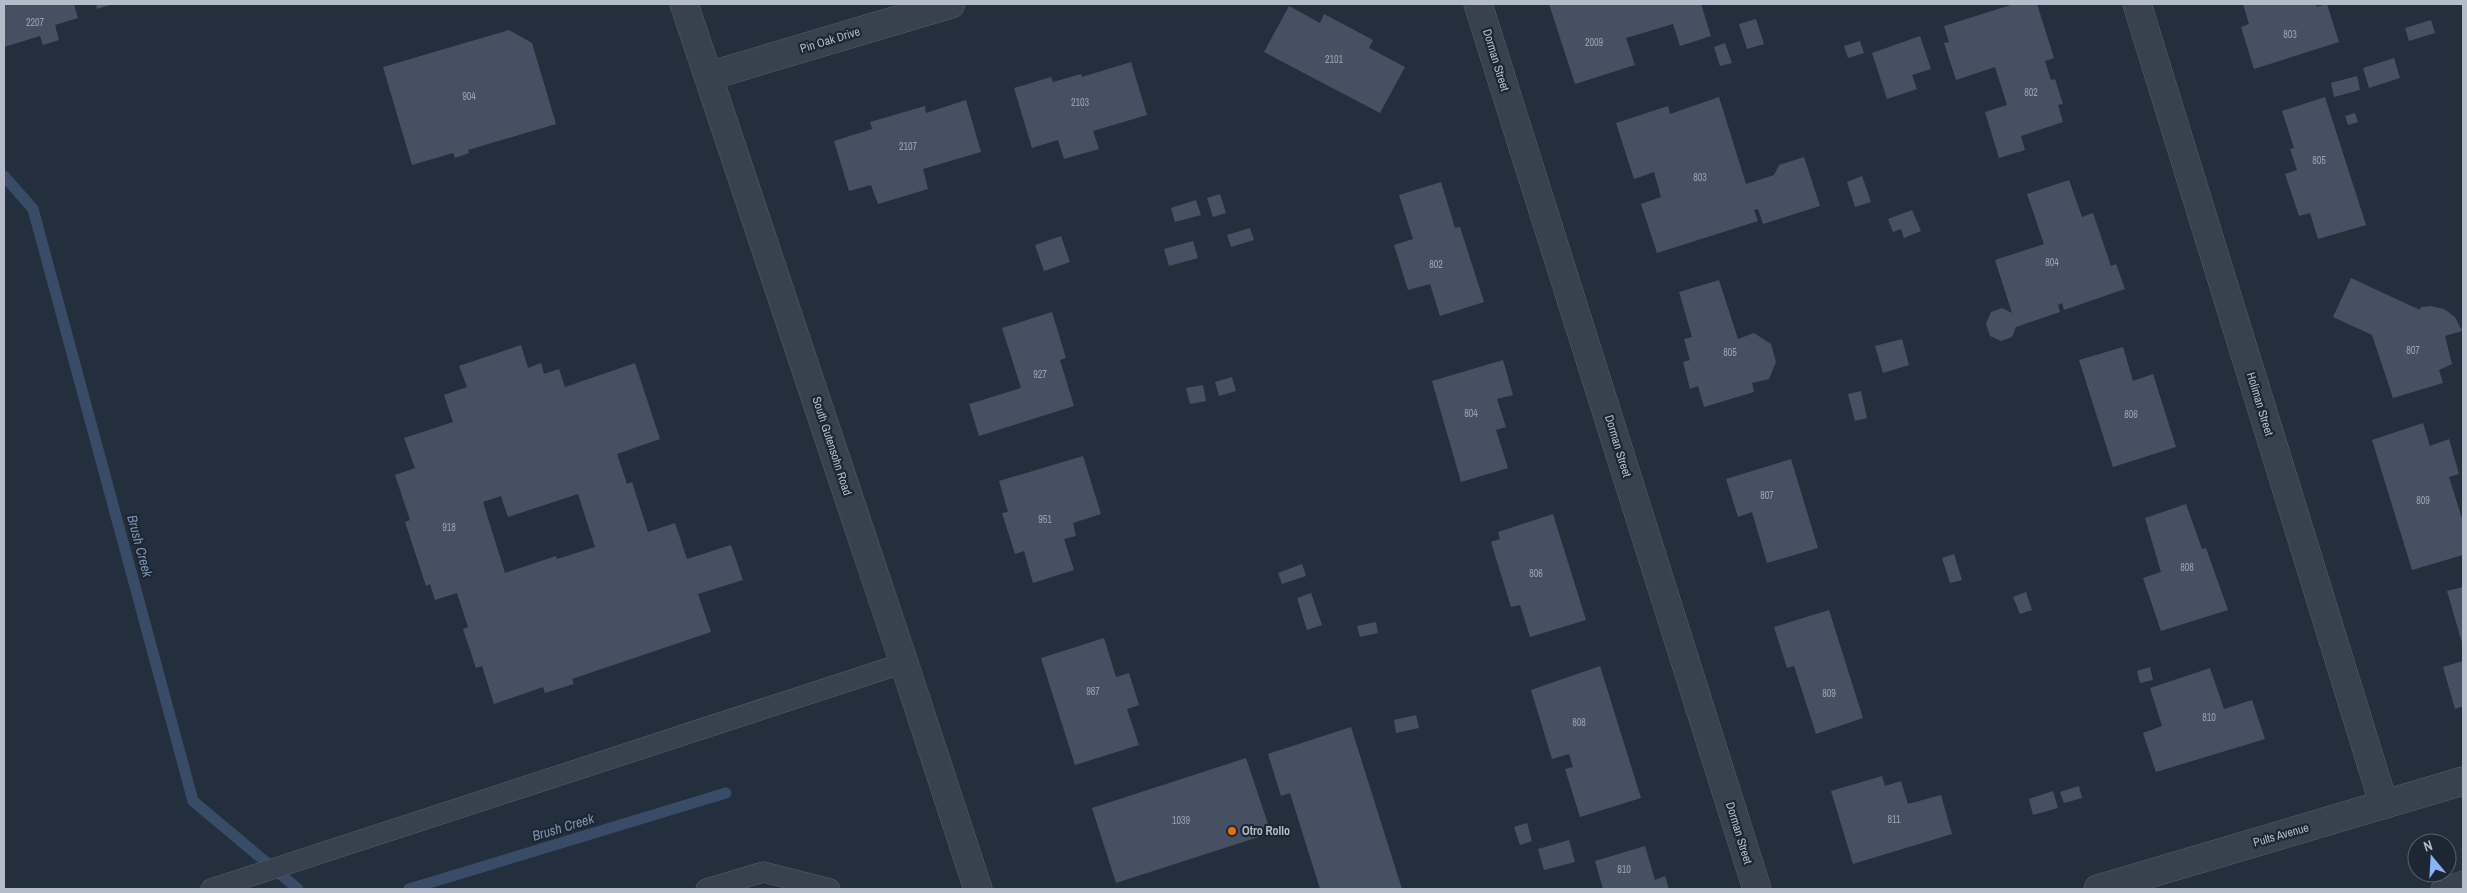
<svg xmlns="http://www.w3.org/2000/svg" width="2467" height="893" viewBox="0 0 2467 893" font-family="'Archivo Narrow',sans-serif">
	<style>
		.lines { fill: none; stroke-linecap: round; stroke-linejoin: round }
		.stream { stroke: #394c67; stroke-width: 11 }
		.building { fill: #455162; fill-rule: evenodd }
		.service-casing { stroke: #565f6c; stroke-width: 21 }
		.minor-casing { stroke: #565f6c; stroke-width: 29 }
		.tertiary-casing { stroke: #565f6c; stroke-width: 29 }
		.service { stroke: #38414e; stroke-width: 20 }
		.minor { stroke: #38414e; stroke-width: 28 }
		.tertiary { stroke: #38414e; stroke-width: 28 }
		.food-dot { fill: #e8710a; stroke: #1d2633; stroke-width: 2 }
		.labels { text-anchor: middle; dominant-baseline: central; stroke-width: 4.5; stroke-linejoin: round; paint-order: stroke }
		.number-label { font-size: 10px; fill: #98a1af }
		.street-label { font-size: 12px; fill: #b4bcc9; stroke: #1d2633 }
		.poi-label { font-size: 12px; font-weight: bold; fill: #b4bcc9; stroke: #1d2633; text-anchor: start }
		.water-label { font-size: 14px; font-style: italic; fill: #7c92b1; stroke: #1d2633 }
	</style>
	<rect width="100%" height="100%" fill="#242f3e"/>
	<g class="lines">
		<g class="stream">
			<polyline points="4,176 33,209 193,801 298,889"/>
			<polyline points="409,889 726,793"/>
		</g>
	</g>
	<g class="building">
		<polygon points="4,4 74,4 78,18 55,25 59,40 43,45 40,36 4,47"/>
		<polygon points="96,4 113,4 97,9"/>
		<polygon points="1549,4 1701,4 1711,36 1680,46 1673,24 1626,38 1635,65 1575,84"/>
		<polygon points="2014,4 2037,4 2054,58 2045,61 2051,80 2055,79 2063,104 2058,105 2063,122 2021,136 2025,150 1999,158 1985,112 2007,105 1995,67 1956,80 1944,43 1949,42 1944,26"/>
		<polygon points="2243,4 2316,4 2317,7 2327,4 2339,42 2254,69 2241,27 2249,24"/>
		<polygon points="1289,6 1320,23 1324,14 1373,40 1369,48 1405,67 1380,113 1264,52"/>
		<polygon points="1756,19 1764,44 1747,49 1739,24"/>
		<polygon points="2431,20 2435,33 2409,41 2405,28"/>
		<polygon points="509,30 532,43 556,124 468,150 469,153 455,158 453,153 412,165 383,67"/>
		<polygon points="1920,36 1931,69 1912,75 1917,89 1887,99 1872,53"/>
		<polygon points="1860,41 1864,53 1848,58 1844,46"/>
		<polygon points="1725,43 1732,63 1720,66 1714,47"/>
		<polygon points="2394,58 2400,78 2369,88 2363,68"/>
		<polygon points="1131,62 1147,115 1093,131 1099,149 1064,159 1058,140 1032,148 1014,88 1051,77 1053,82 1081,74 1082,77"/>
		<polygon points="2357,76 2360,90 2334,97 2331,83"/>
		<polygon points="1719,97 1746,184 1774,175 1779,165 1804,157 1820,206 1763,224 1758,209 1754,210 1758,221 1657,253 1641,204 1661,197 1654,172 1634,179 1616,123 1668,106 1670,114"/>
		<polygon points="2325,97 2366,225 2318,239 2310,213 2299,216 2285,174 2297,170 2290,149 2294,148 2282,111"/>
		<polygon points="966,100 981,152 923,169 928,189 878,204 871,185 849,191 834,141 872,129 870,122 925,106 926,113"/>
		<polygon points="2355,113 2358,122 2348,125 2345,116"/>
		<polygon points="1862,176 1871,202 1855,207 1847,182"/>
		<polygon points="2069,180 2082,217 2093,213 2111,266 2116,264 2125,289 2064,310 2062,303 2058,305 2060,312 2016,327 2012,337 2001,341 1990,336 1986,324 1991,312 2002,308 2012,313 1995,260 2044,244 2027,194"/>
		<polygon points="1441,182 1455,228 1460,227 1484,302 1440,316 1430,284 1408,290 1394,245 1413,239 1399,195"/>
		<polygon points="1220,194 1226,213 1213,217 1207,198"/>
		<polygon points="1196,200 1201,215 1175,222 1171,208"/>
		<polygon points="1912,210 1921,231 1904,238 1901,229 1893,232 1888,219"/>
		<polygon points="1250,228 1254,240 1231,247 1227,235"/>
		<polygon points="1061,236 1070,262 1044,271 1035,245"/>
		<polygon points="1193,241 1198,258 1169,266 1164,249"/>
		<polygon points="2351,278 2420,310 2421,307 2431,306 2444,309 2455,317 2462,331 2445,336 2452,364 2439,370 2443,383 2393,398 2372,335 2333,317"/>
		<polygon points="1719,280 1738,339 1754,333 1771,344 1776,362 1769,379 1752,383 1754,392 1704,407 1698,386 1690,389 1683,362 1690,360 1684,339 1692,337 1679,292"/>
		<polygon points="1052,312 1066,358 1060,360 1074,406 979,436 969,404 1021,388 1002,328"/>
		<polygon points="1902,339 1909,365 1883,373 1875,346"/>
		<path d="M 521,345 L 528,368 L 541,363 L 544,374 L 559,369 L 565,387 L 635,363 L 660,439 L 617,454 L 627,484 L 632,482 L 648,532 L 675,523 L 687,559 L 731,545 L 743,580 L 698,594 L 711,632 L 572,679 L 574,684 L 545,693 L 543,687 L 494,704 L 482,666 L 476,668 L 463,629 L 468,627 L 457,593 L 435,600 L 430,584 L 426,586 L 405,522 L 410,520 L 395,475 L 415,468 L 404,438 L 453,422 L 444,395 L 467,387 L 459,366 ZM 578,494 L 595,547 L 557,559 L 556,556 L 505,573 L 483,502 L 501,496 L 508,517 Z"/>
		<polygon points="2123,347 2133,381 2153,374 2176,447 2113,467 2079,360"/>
		<polygon points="1503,360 1513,395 1497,399 1506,427 1496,430 1508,468 1461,482 1432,381"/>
		<polygon points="1232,377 1236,391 1219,396 1215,382"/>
		<polygon points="1203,385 1206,401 1190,404 1186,388"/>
		<polygon points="1861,391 1867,418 1855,421 1848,394"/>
		<polygon points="2423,423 2430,446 2449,439 2459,474 2449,477 2463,522 2463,555 2412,570 2372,440"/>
		<polygon points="1083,456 1101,514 1073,523 1076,536 1064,539 1074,570 1033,583 1024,551 1015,554 1002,513 1008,512 999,481"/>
		<polygon points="1791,459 1818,548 1767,563 1752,512 1738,517 1726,479"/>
		<polygon points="2186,504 2202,549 2206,548 2228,610 2161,631 2143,578 2161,572 2145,518"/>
		<polygon points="1553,514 1586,620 1530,637 1520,605 1511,607 1491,542 1500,539 1498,532"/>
		<polygon points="1954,554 1962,580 1950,583 1942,558"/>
		<polygon points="1302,564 1306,576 1282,584 1278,573"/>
		<polygon points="2463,587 2463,646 2447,591"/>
		<polygon points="2026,592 2032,610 2020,614 2013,597"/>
		<polygon points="1311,593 1322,625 1307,630 1297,598"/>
		<polygon points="1829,610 1863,718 1816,734 1794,666 1787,668 1774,627"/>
		<polygon points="1376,622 1378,633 1360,637 1357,626"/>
		<polygon points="1104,638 1116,677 1129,673 1139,705 1127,709 1139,745 1075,765 1041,658"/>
		<polygon points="2463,661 2463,706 2455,709 2443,667"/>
		<polygon points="1600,666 1641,798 1580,817 1565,769 1573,767 1569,754 1552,759 1531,690"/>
		<polygon points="2150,667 2153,680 2140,683 2137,671"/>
		<polygon points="2210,668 2224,709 2252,700 2265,739 2156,772 2143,733 2162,726 2150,688"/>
		<polygon points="1416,715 1419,728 1396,733 1394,720"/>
		<polygon points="1351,727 1402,889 1320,889 1290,793 1281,796 1268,754"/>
		<polygon points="1246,758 1271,833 1116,883 1092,808"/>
		<polygon points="1882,776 1885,786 1901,781 1908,804 1941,795 1952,834 1853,864 1831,791"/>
		<polygon points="2079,786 2082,798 2064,803 2060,792"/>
		<polygon points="2053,791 2058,808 2033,815 2029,799"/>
		<polygon points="1527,823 1532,841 1520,845 1514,827"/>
		<polygon points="1569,840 1575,862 1544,870 1538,849"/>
		<polygon points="1645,846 1655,880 1665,876 1669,889 1603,889 1595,861"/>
	</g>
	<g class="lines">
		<defs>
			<g id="service">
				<polyline points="211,889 904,663"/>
				<polyline points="706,889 763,872 830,889"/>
				<polyline points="2441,889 2463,881"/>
			</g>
			<g id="minor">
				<polyline points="1478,4 1757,889"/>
				<polyline points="2137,4 2384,805"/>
				<polyline points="709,76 951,4"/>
				<polyline points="2098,889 2463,781"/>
			</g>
			<polyline id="tertiary" points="684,4 904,663 978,889"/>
		</defs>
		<use href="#service" class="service-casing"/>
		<use href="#minor" class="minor-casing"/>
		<use href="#tertiary" class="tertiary-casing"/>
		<use href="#service" class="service"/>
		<use href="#minor" class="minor"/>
		<use href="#tertiary" class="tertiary"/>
	</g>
	<circle class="food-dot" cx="1232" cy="831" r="5"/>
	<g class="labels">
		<g class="number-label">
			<text x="35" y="22">2207</text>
			<text x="2290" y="34">803</text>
			<text x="1594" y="42">2009</text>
			<text x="1334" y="59">2101</text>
			<text x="2031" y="92">802</text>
			<text x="469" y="96">904</text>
			<text x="1080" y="102">2103</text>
			<text x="908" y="146">2107</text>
			<text x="2319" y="160">805</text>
			<text x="1700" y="177">803</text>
			<text x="2052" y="262">804</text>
			<text x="1436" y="264">802</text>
			<text x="2413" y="350">807</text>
			<text x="1730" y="352">805</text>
			<text x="1040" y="374">927</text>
			<text x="1471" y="413">804</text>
			<text x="2131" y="414">806</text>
			<text x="1767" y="495">807</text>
			<text x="2423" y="500">809</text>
			<text x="1045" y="519">951</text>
			<text x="449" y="527">918</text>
			<text x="2187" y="567">808</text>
			<text x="1536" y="573">806</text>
			<text x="1093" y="691">987</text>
			<text x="1829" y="693">809</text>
			<text x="2209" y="717">810</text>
			<text x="1579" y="722">808</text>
			<text x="1894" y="819">811</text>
			<text x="1181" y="820">1039</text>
			<text x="1624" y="869">810</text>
		</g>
		<g class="street-label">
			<text transform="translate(830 40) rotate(-17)">Pin Oak Drive</text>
			<text transform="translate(1496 60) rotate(73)">Dorman Street</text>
			<text transform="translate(2260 404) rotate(73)">Holiman Street</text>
			<text transform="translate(832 446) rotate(72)">South Gutensohn Road</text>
			<text transform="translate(1618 446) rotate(73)">Dorman Street</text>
			<text transform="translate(1739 833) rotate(73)">Dorman Street</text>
			<text transform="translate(2281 835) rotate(-16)">Pults Avenue</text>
		</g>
		<g class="poi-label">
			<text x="1242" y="831">Otro Rollo</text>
		</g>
		<g class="water-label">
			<text transform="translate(140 546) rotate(75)">Brush Creek</text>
			<text transform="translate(563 827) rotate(-17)">Brush Creek</text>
		</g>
	</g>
	<rect width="2467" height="893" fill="none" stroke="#b4bcc9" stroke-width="10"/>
	<g transform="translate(2432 858) rotate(342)"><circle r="24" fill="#1d2633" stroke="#59626f"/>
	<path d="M0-4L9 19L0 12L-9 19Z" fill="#8ab4f8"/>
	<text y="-8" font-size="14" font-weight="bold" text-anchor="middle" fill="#b4bcc9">N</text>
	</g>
</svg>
